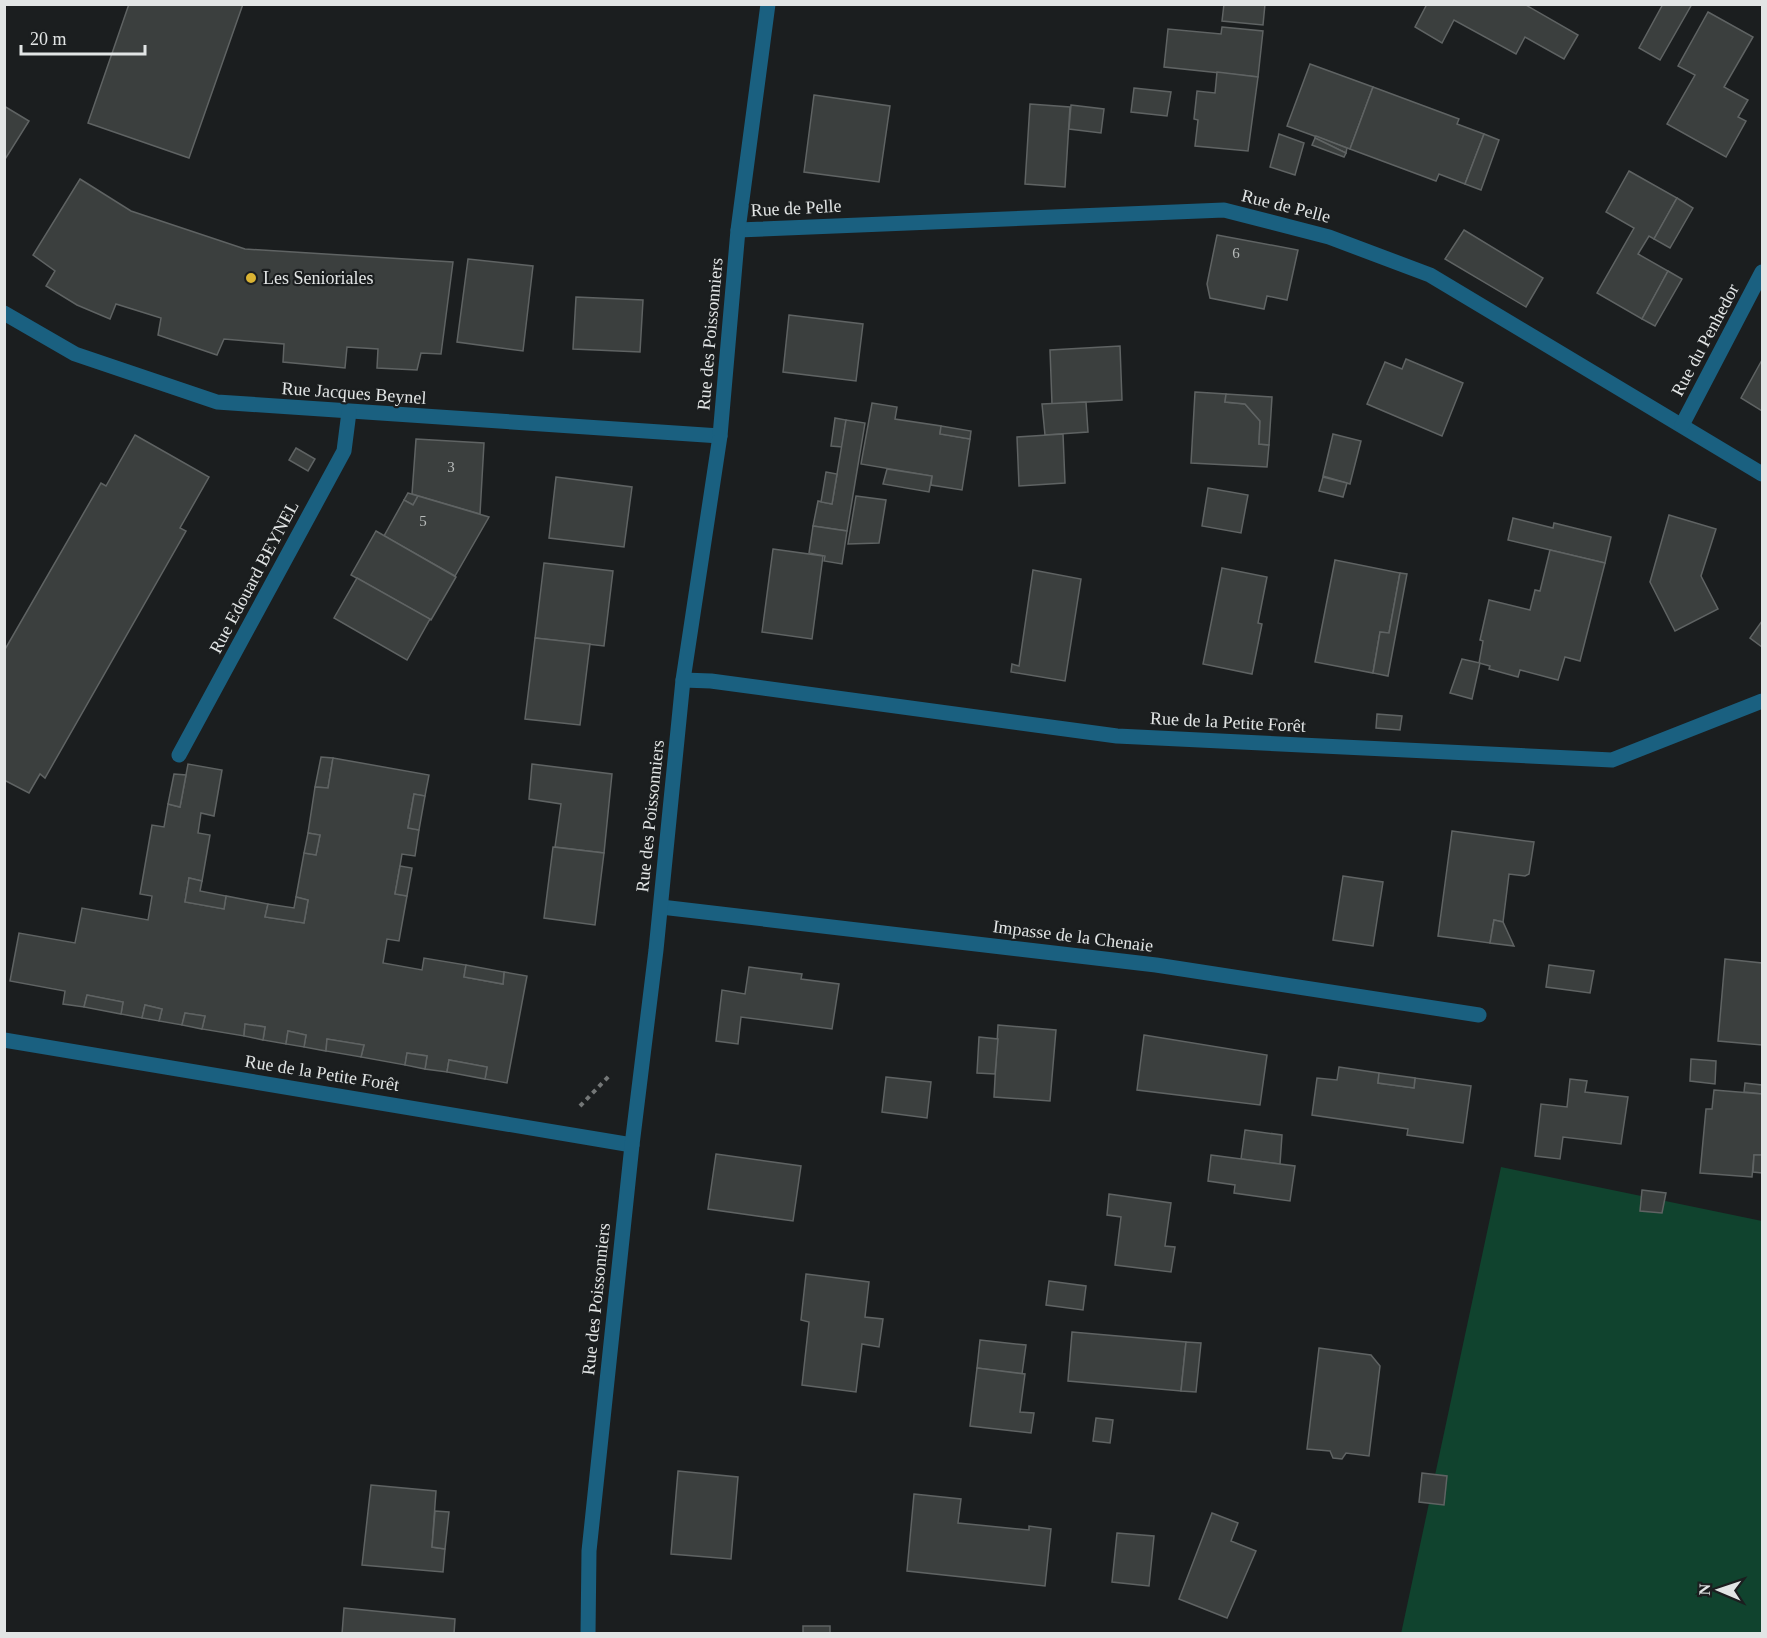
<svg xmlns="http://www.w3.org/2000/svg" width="1767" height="1638" viewBox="0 0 1767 1638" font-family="Georgia,serif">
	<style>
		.green { fill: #10432e }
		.building { fill: #3b3f3e; stroke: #5f6363; stroke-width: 1.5 }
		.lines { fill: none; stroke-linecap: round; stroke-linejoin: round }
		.path { stroke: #747777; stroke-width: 4; stroke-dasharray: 4.5 4.5; stroke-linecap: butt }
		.minor { stroke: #1a6080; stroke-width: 15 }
		.poi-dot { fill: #dab333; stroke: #1b1e1f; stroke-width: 2 }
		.labels { text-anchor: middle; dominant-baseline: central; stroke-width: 4.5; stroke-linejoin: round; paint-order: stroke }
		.number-label { font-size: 15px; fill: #b8bcbb }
		.street-label { font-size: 18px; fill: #e2e5e5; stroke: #1b1e1f }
		.poi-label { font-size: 18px; fill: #e2e5e5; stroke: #1b1e1f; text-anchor: start }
	</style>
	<rect width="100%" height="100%" fill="#1b1e1f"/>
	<polygon class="green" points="1501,1167 1762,1221 1762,1633 1401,1634"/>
	<g class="building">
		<polygon points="129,4 243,4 189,158 88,123"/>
		<polygon points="1224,4 1265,4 1263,25 1222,21"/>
		<polygon points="1427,4 1524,4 1578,35 1564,59 1525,37 1516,54 1454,20 1442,43 1415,27"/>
		<polygon points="1663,4 1692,4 1660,60 1639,48"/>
		<polygon points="1708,12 1753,37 1724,87 1748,100 1738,117 1746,121 1726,157 1667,124 1695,75 1678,66"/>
		<polygon points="1222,27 1263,31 1258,77 1164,67 1168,29 1221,34"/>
		<polygon points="1310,64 1373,87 1350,149 1287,126"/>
		<polygon points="1217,72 1258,77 1248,151 1195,146 1198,120 1194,119 1197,91 1215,93"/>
		<polygon points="1373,87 1459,119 1457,124 1484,134 1465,184 1439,174 1436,181 1350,149"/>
		<polygon points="1134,88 1171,92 1167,116 1131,112"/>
		<polygon points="814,95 890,106 879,182 804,172"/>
		<polygon points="1030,104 1070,107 1065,187 1025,184"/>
		<polygon points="1071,105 1104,109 1101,133 1069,129"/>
		<polygon points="4,106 29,121 4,161"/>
		<polygon points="1279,134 1304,143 1295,175 1270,167"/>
		<polygon points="1484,134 1499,140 1481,190 1465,184"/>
		<polygon points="1316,136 1347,148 1346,153 1315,138"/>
		<polygon points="1315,138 1346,153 1344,157 1312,145"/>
		<polygon points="1629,171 1677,198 1654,239 1649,236 1638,254 1668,271 1642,319 1597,293 1634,228 1606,212"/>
		<polygon points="80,179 131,211 245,249 453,262 441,354 421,353 417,370 377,368 378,349 347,347 345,368 283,362 284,344 224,339 217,355 158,335 161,318 116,304 110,319 77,305 46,286 55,271 33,255"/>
		<polygon points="1677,198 1693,208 1670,248 1654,239"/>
		<polygon points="1464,230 1543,278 1526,307 1445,259"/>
		<polygon points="1217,235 1298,250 1287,300 1267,296 1264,309 1210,298 1207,284"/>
		<polygon points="468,259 533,266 523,351 457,342"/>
		<polygon points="1668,271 1682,279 1655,326 1642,319"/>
		<polygon points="576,297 643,300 640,352 573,349"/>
		<polygon points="789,315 863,324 856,381 783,372"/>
		<polygon points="1120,346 1122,400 1052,404 1050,350"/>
		<polygon points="1406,359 1463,383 1442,436 1367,404 1385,362 1402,369"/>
		<polygon points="1762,360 1762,411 1741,398"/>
		<polygon points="1195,392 1226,394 1225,402 1245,404 1260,421 1259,444 1269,445 1267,467 1191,463"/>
		<polygon points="1226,394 1272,397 1269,445 1259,444 1260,421 1245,404 1225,402"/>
		<polygon points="1086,402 1088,432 1045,435 1042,404"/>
		<polygon points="872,403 897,407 895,419 941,426 940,434 970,439 962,490 931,485 932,476 861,464"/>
		<polygon points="835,418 846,420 842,447 831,446"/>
		<polygon points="846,420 865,423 847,531 813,526 818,501 832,504"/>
		<polygon points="941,426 971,431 970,439 940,434"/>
		<polygon points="1063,434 1065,483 1019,486 1017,437"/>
		<polygon points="1333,434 1361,441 1350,484 1323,476"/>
		<polygon points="135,435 209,477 180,528 186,531 45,778 40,774 29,793 4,780 4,651 101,483 106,486"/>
		<polygon points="416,439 484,443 480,514 412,494"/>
		<polygon points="296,448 315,459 308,471 289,460"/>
		<polygon points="887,469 932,476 929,492 883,484"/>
		<polygon points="826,472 837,474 832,504 821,502"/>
		<polygon points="556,477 632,487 624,547 549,538"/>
		<polygon points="1323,477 1347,483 1343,497 1319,491"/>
		<polygon points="1208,488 1248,495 1241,533 1202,526"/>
		<polygon points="408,493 418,496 413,505 404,500"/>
		<polygon points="418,496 489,517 455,576 384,536 404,500 413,505"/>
		<polygon points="856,496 886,500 879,543 848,544"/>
		<polygon points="1669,515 1716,529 1701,576 1718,609 1675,631 1650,582"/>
		<polygon points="1513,518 1553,528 1554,523 1611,537 1605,563 1508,540"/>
		<polygon points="813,526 847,531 842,564 824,561 825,556 809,553"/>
		<polygon points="376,531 456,577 431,620 351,575"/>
		<polygon points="773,549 823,556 812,639 762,632"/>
		<polygon points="1550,550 1605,563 1580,661 1565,657 1558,680 1520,670 1518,677 1489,669 1490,666 1479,663 1483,641 1480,640 1489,600 1530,610 1535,590 1540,591"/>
		<polygon points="1335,560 1400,573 1389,633 1380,632 1373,673 1315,662"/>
		<polygon points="544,563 613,571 604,646 535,638"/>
		<polygon points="1222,568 1267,577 1258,623 1262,624 1252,674 1203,664"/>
		<polygon points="1033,570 1081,579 1065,681 1011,672 1012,664 1019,666"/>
		<polygon points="1400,573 1407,574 1388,676 1373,673 1380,632 1389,633"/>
		<polygon points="357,578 430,619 407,660 334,618"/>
		<polygon points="1762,621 1762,647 1750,638"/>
		<polygon points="535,638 590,644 580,725 525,719"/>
		<polygon points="1462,659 1480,663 1472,699 1450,693"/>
		<polygon points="1377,714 1402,716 1400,730 1376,728"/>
		<polygon points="321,757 333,758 328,788 315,787"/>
		<polygon points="333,758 429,775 425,796 414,794 408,828 419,830 415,856 402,854 400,866 395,894 407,896 399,941 387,939 383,963 422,970 424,958 466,965 464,977 503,984 504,972 527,976 507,1083 485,1079 487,1067 449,1060 447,1072 425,1069 427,1056 407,1053 405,1065 361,1057 364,1045 327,1039 326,1051 304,1047 306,1035 288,1031 286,1044 263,1040 265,1027 245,1024 244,1036 202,1029 205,1016 185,1013 182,1025 159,1021 162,1009 145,1005 142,1018 121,1014 123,1002 87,995 84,1007 63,1004 65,991 10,981 19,933 75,943 82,908 148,920 152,896 140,894 152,825 164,827 168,804 180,807 188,764 222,770 214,816 201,813 198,833 210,835 202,881 189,878 185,902 224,909 226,896 268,904 265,917 304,923 308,900 296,897 304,853 316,855 320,835 308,833 315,787 328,788"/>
		<polygon points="532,764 612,774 604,853 555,847 561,804 529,799"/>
		<polygon points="174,774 186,775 180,807 168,804"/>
		<polygon points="414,794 425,796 419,830 408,828"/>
		<polygon points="1452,831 1534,842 1529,874 1525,876 1509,874 1503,922 1494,920 1490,943 1438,936"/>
		<polygon points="308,833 320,835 316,855 304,853"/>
		<polygon points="553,847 604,853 595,925 544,918"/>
		<polygon points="400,866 412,868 407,896 395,894"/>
		<polygon points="1343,876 1383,882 1373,946 1333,940"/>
		<polygon points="189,878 202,881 200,891 226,896 224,909 185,902"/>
		<polygon points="296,897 308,900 304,923 265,917 268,904 294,908"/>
		<polygon points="1494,920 1503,922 1514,946 1490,943"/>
		<polygon points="1725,959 1762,963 1762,1045 1718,1041"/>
		<polygon points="466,965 504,972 503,984 464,977"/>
		<polygon points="1549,965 1594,971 1590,993 1546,987"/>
		<polygon points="749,967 802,974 801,979 839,984 832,1029 741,1017 738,1044 716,1041 722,990 745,994"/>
		<polygon points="87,995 123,1002 121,1014 84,1007"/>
		<polygon points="145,1005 162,1009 159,1021 142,1018"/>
		<polygon points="185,1013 205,1016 202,1029 182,1025"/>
		<polygon points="245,1024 265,1027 263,1040 244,1036"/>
		<polygon points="998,1025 1056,1030 1050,1101 994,1097"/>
		<polygon points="288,1031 306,1035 304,1047 286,1044"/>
		<polygon points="1144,1035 1267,1055 1260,1105 1137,1090"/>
		<polygon points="979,1037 998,1039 995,1074 977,1073"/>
		<polygon points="327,1039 364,1045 361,1057 326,1051"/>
		<polygon points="407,1053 427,1056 425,1069 405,1065"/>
		<polygon points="1691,1059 1716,1061 1715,1084 1690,1081"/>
		<polygon points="449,1060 487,1067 485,1079 447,1072"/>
		<polygon points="1339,1067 1379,1073 1378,1083 1414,1088 1415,1078 1471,1086 1463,1143 1407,1135 1408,1129 1312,1115 1317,1078 1337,1080"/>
		<polygon points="1379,1073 1415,1078 1414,1088 1378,1083"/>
		<polygon points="886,1077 931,1082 927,1118 882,1112"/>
		<polygon points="1570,1079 1587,1081 1585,1092 1628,1097 1621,1144 1563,1137 1560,1159 1535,1156 1541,1104 1567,1107"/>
		<polygon points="1745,1083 1762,1085 1762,1094 1744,1092"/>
		<polygon points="1714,1090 1762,1094 1762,1155 1754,1155 1752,1177 1700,1173 1706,1109 1712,1109"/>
		<polygon points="1245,1130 1282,1135 1280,1164 1241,1159"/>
		<polygon points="716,1154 801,1166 793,1221 708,1209"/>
		<polygon points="1211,1155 1295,1166 1290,1201 1234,1193 1235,1185 1208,1181"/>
		<polygon points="1754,1155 1762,1155 1762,1173 1753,1172"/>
		<polygon points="1642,1190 1666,1193 1662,1213 1640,1211"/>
		<polygon points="1109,1194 1171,1203 1165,1246 1175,1247 1171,1272 1115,1265 1121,1217 1107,1215"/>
		<polygon points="806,1274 869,1282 865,1317 883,1319 879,1347 862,1344 856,1392 802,1385 809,1322 801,1320"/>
		<polygon points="1049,1281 1086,1286 1083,1310 1046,1305"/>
		<polygon points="1072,1332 1186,1342 1181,1391 1068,1381"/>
		<polygon points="980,1340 1026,1345 1022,1374 977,1368"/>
		<polygon points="1186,1342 1201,1343 1196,1392 1181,1391"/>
		<polygon points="1319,1348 1371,1355 1380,1366 1369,1456 1346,1453 1342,1459 1333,1458 1330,1451 1307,1449"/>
		<polygon points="977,1368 1025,1374 1020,1412 1034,1413 1031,1433 970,1426"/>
		<polygon points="1096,1418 1113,1420 1110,1443 1093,1441"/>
		<polygon points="678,1471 738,1477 731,1559 671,1554"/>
		<polygon points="1422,1473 1447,1476 1444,1505 1419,1502"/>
		<polygon points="371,1485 436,1491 432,1547 445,1549 443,1572 362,1565"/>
		<polygon points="914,1494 961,1499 958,1523 1029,1530 1029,1526 1051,1529 1045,1586 907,1571"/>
		<polygon points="435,1511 449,1512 445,1549 432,1547"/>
		<polygon points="1212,1513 1238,1523 1231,1541 1256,1551 1227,1618 1179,1599"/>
		<polygon points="1117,1533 1154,1536 1149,1586 1112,1582"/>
		<polygon points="344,1608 455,1619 454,1634 342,1634"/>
		<rect x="803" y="1626" width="27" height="8"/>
	</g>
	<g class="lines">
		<polyline class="path" points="580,1106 610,1075"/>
		<g class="minor">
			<polyline points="738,230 1224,210 1329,237 1430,275 1762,474"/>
			<polyline points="4,313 75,354 217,402 720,436"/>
			<polyline points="1682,425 1762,272"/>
			<polyline points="683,680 711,681 1117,736 1612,760 1762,701"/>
			<polyline points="179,755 344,451 349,412"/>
			<polyline points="661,907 1156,965 1479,1015"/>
			<polyline points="4,1040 632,1145"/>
			<polyline points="588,1634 589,1551 632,1145 656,950 683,680 720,436 738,230 768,4"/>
		</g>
	</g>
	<circle class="poi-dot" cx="251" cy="278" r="6"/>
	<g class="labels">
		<g class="number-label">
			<text x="1236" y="253">6</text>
			<text x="451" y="467">3</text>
			<text x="423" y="521">5</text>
		</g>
		<g class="street-label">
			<text transform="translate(1286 206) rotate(14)">Rue de Pelle</text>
			<text transform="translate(796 208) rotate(-3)">Rue de Pelle</text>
			<text transform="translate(710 334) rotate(-85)">Rue des Poissonniers</text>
			<text transform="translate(1705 340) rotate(-62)">Rue du Penhedor</text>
			<text transform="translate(354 393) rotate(4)">Rue Jacques Beynel</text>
			<text transform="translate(254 577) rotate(-62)">Rue Edouard BEYNEL</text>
			<text transform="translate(1228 722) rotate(3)">Rue de la Petite Forêt</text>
			<text transform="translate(650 816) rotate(-84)">Rue des Poissonniers</text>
			<text transform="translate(1073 936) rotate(7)">Impasse de la Chenaie</text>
			<text transform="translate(322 1073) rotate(9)">Rue de la Petite Forêt</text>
			<text transform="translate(596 1299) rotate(-84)">Rue des Poissonniers</text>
		</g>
		<g class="poi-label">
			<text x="263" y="278">Les Senioriales</text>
		</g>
	</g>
	<rect width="1767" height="1638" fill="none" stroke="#e2e5e5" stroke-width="12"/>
	<g transform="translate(1719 1590) rotate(272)" stroke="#1b1e1f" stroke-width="4.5" paint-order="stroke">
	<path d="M0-4.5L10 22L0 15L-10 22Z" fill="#e2e5e5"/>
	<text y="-9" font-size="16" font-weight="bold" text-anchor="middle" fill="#e2e5e5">N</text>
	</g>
	<path d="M21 45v9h124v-9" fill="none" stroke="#e2e5e5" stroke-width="3"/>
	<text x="30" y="45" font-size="18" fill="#e2e5e5" stroke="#1b1e1f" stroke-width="4.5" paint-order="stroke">20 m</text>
</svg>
